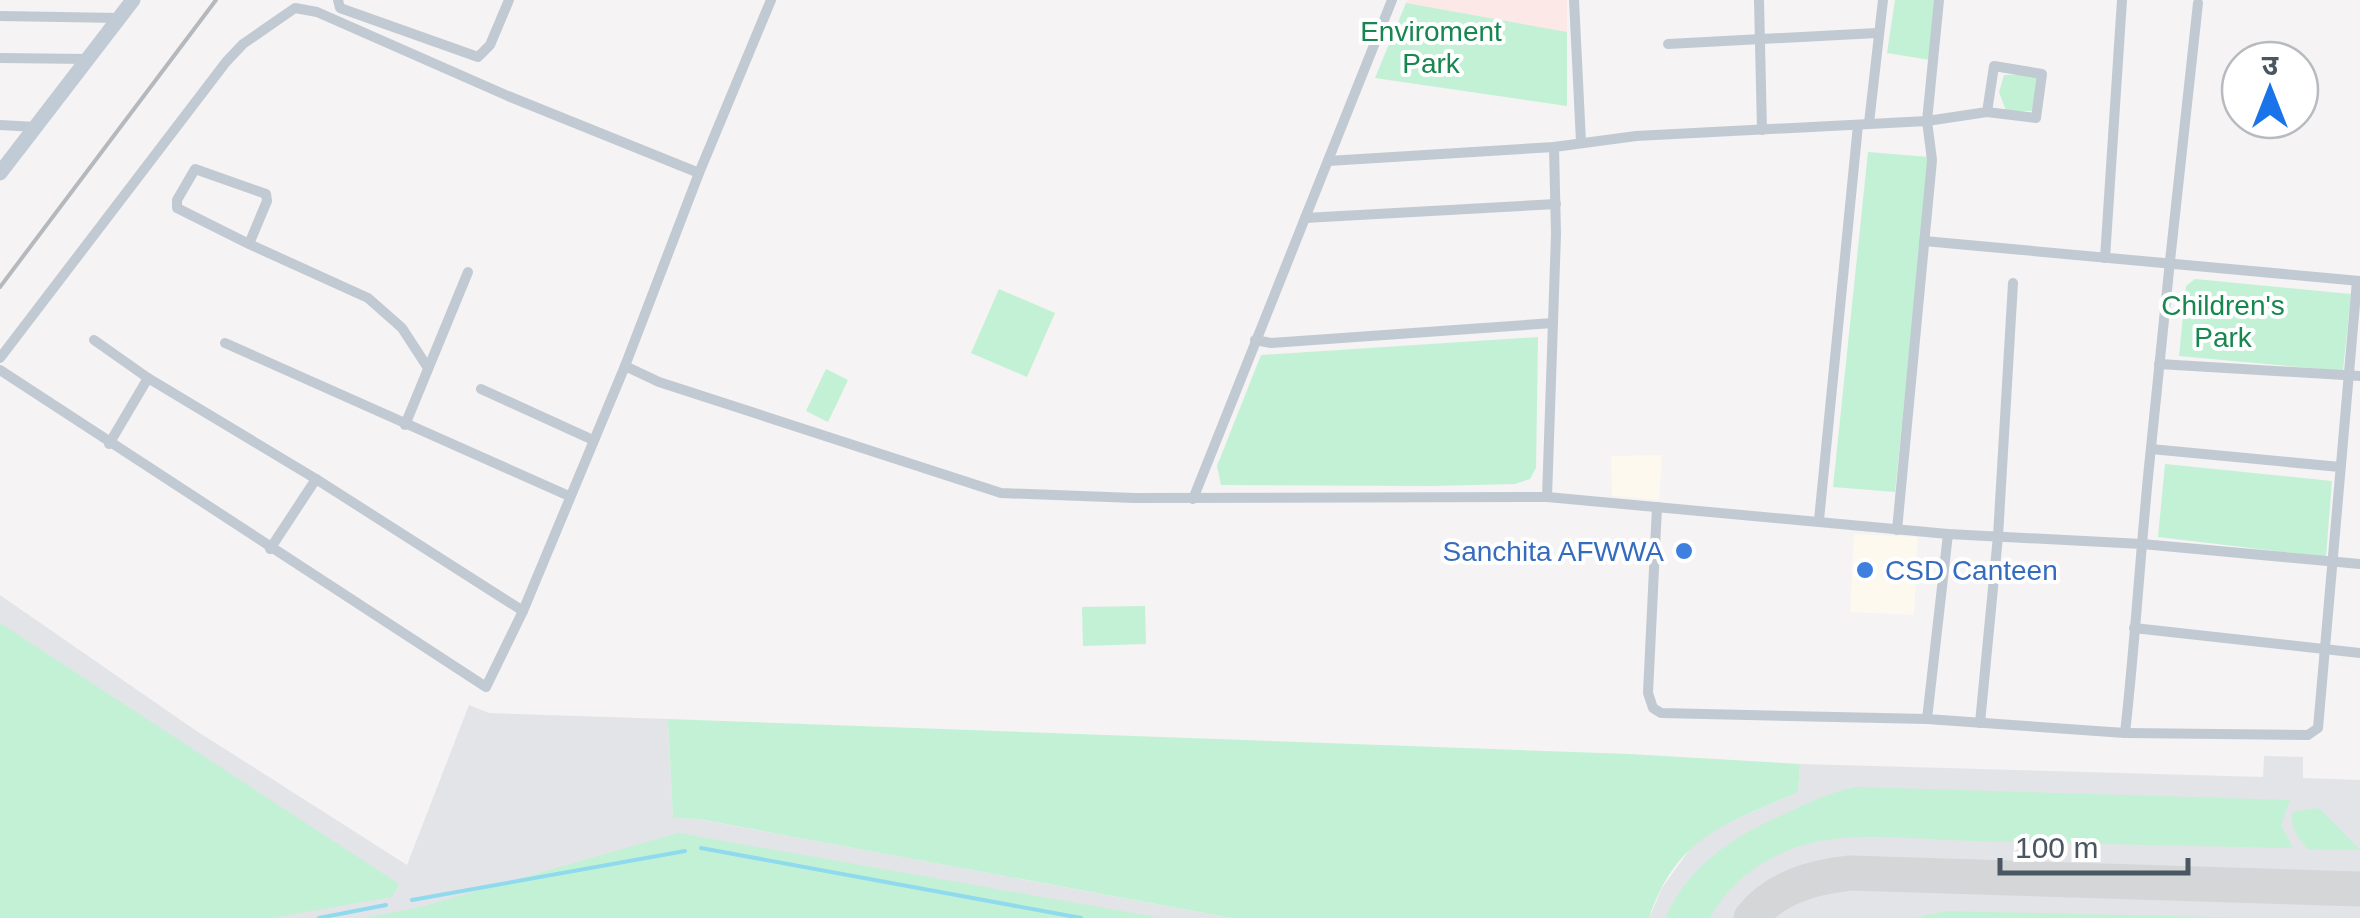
<svg xmlns="http://www.w3.org/2000/svg" width="2360" height="918" viewBox="0 0 2360 918" font-family="Helvetica,'Noto Sans Devanagari',sans-serif">
	<style>
		.commercial { fill: #fdf9ef }
		.medical { fill: #fce8e6 }
		.airport { fill: #e2e4e7 }
		.green { fill: #c3f1d5 }
		.lines { fill: none; stroke-linecap: round; stroke-linejoin: round }
		.stream { stroke: #90daee; stroke-width: 4 }
		.taxiway { stroke: #d5d6d8; stroke-width: 35 }
		.street { stroke: #c1cad2; stroke-width: 10 }
		.secondary { stroke: #c1cbd6; stroke-width: 15 }
		.rail { stroke: #b5b8bd; stroke-width: 4 }
		.shop-dot { fill: #3f7fe0; stroke: #fff; stroke-width: 4 }
		.labels { text-anchor: middle; dominant-baseline: central; stroke-width: 8; stroke-linejoin: round; paint-order: stroke }
		.park-label { font-size: 28px; fill: #17864f; stroke: #fff }
		.shop-label { font-size: 28px; fill: #366cbe; stroke: #fff; text-anchor: end }
	</style>
	<rect width="100%" height="100%" fill="#f5f3f3"/>
	<g class="commercial">
		<polygon points="1662,455 1659,500 1612,496 1611,456"/>
		<polygon points="1854,534 1918,537 1914,615 1850,612"/>
	</g>
	<polygon class="medical" points="1408,0 1567,0 1567,32 1406,3"/>
	<g class="airport">
		<polygon points="0,595 195,730 407,865 469,705 489,713 668,719 673,818 697,819 1231,918 0,918"/>
		<polygon points="2264,756 2303,757 2303,778 2360,780 2360,918 1649,918 1662,888 1695,842 1714,829 1798,792 1800,764 2263,777"/>
	</g>
	<g class="green">
		<polygon points="1895,0 1936,0 1930,60 1887,53"/>
		<polygon points="1406,3 1567,32 1567,106 1375,78"/>
		<polygon points="2023,74 2040,77 2034,111 2006,111 1999,92 2004,75"/>
		<polygon points="1868,152 1929,157 1895,492 1833,487"/>
		<polygon points="2195,279 2351,294 2343,371 2179,356 2186,286"/>
		<polygon points="999,289 1055,313 1027,377 971,353"/>
		<polygon points="1538,337 1536,468 1530,479 1515,484 1432,486 1221,485 1217,466 1261,355"/>
		<polygon points="826,369 848,380 828,422 806,411"/>
		<polygon points="2165,464 2332,481 2326,557 2158,537"/>
		<polygon points="1145,606 1146,644 1083,646 1082,607"/>
		<polygon points="0,623 399,884 392,897 271,918 0,918"/>
		<path d="M 668,719 L 1629,754 L 1800,764 L 1798,792 C 1725,825 1678,834 1649,918 L 1231,918 L 698,819 L 673,818 Z"/>
		<path d="M 1856,787 L 2290,800 L 2281,825 L 2293,848 C 2186,846 2079,843 1972,841 C 1920,840 1861,831 1811,843 C 1769,853 1730,880 1710,918 L 1665,918 C 1690,863 1736,835 1789,812 C 1811,801 1832,792 1856,787 Z"/>
		<path d="M 2317,808 L 2323,812 L 2360,850 L 2308,849 C 2298,839 2289,826 2293,812 Z"/>
		<polygon points="678,833 1161,918 363,918 421,907"/>
		<polygon points="1947,911 1989,912 2257,918 1913,918"/>
	</g>
	<g class="lines">
		<g class="stream">
			<polyline points="701,848 1081,918"/>
			<polyline points="412,900 685,851"/>
			<polyline points="319,918 386,905"/>
		</g>
		<path class="taxiway" d="M 1751,918 C 1775,887 1814,877 1850,873 L 2360,889"/>
		<g class="street">
			<polyline points="338,0 340,8 478,57 490,45 509,0"/>
			<polyline points="1574,0 1581,142"/>
			<polyline points="1759,0 1762,130"/>
			<polyline points="0,16 119,18"/>
			<polyline points="1668,44 1877,33"/>
			<polyline points="0,58 88,59"/>
			<polyline points="1869,123 1883,0"/>
			<polyline points="0,125 36,127"/>
			<polyline points="1328,161 1554,147 1636,136 1927,121 1987,112 2036,118 2042,74 1994,66 1987,112"/>
			<polyline points="1305,218 1556,204"/>
			<polyline points="1924,241 2360,281"/>
			<polyline points="249,244 177,208 177,200 195,169 266,194 267,201 249,244 368,298 402,328 428,368"/>
			<polyline points="2105,258 2122,0"/>
			<polyline points="94,340 148,378 316,479 523,611"/>
			<polyline points="1255,340 1271,343 1553,323"/>
			<polyline points="225,343 569,496"/>
			<polyline points="0,358 226,62 243,44 295,8 317,12 508,96 699,173"/>
			<polyline points="2159,364 2360,376"/>
			<path d="M 625,366 L 659,382 L 1001,493 L 1134,498 L 1547,497 L 1948,534 L 1927,719 L 2125,733 C 2135,645 2140,556 2149,467 C 2164,312 2181,158 2198,3"/>
			<polyline points="0,370 486,687 523,611 625,366 699,173 771,0"/>
			<polyline points="481,389 593,440"/>
			<polyline points="405,425 468,272"/>
			<polyline points="109,444 148,378"/>
			<polyline points="2151,449 2340,467"/>
			<polyline points="1547,497 1556,234 1554,147"/>
			<polyline points="1193,499 1392,0"/>
			<polyline points="1657,507 1648,693 1653,708 1661,713 1927,719"/>
			<polyline points="1819,520 1858,125"/>
			<polyline points="1897,530 1932,160 1927,121 1939,0"/>
			<polyline points="1948,534 2142,544 2360,564"/>
			<polyline points="270,549 316,479"/>
			<polyline points="2134,628 2360,653"/>
			<polyline points="1980,723 1998,536 2013,283"/>
			<polyline points="2125,733 2308,735 2318,728 2357,281"/>
		</g>
		<polyline class="secondary" points="0,173 133,0"/>
		<polyline class="rail" points="0,287 216,0"/>
	</g>
	<g class="shop-dot">
		<circle cx="1684" cy="551" r="10"/>
		<circle cx="1865" cy="570" r="10"/>
	</g>
	<g class="labels">
		<g class="park-label">
			<text x="1431" y="31">Enviroment<tspan x="1431" dy="32">Park</tspan></text>
			<text x="2223" y="305">Children's<tspan x="2223" dy="32">Park</tspan></text>
		</g>
		<g class="shop-label">
			<text x="1664" y="551">Sanchita AFWWA</text>
			<text x="1885" y="570" text-anchor="start">CSD Canteen</text>
		</g>
	</g>
	<g transform="translate(2270 90)"><circle r="48" fill="#ffffff" stroke="#b7bbc0" stroke-width="2.5"/>
	<path d="M0-8L18 38L0 25L-18 38Z" fill="#1a73e8"/>
	<text y="-15" font-size="28" font-weight="bold" text-anchor="middle" fill="#4a5661">उ</text>
	</g>
	<path d="M2000 858v15h188v-15" fill="none" stroke="#4a5661" stroke-width="5"/>
	<text x="2015" y="858" font-size="30" fill="#4a5661" stroke="#ffffff" stroke-width="8" paint-order="stroke">100 m</text>
</svg>
